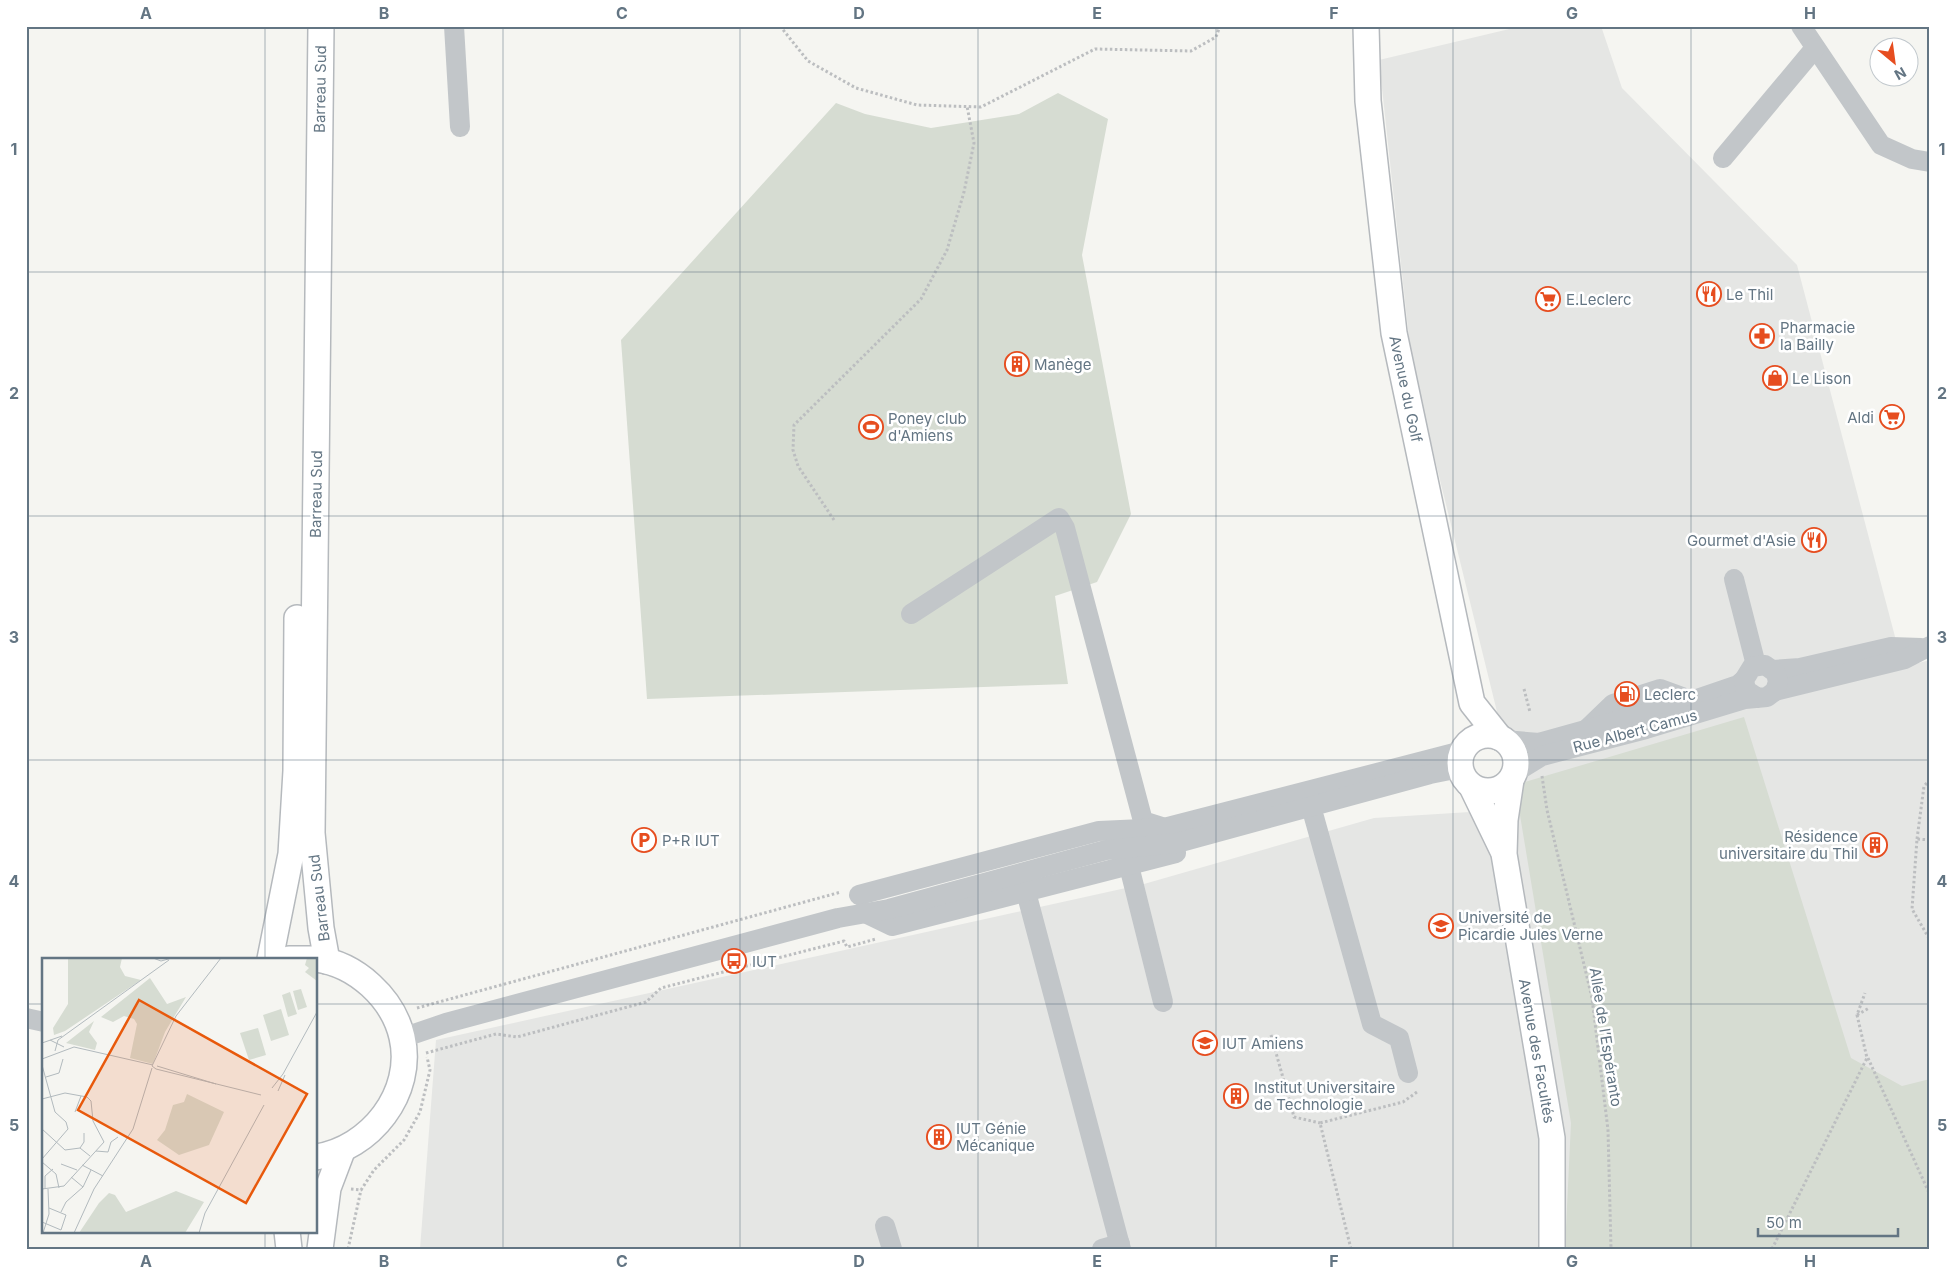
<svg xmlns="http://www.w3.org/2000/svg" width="1956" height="1275" viewBox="0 0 1956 1275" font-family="Inter,sans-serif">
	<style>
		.built { fill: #e5e6e4 }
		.green { fill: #d6dcd2 }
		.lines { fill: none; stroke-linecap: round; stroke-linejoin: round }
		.major-casing { stroke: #b5b9bd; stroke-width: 28 }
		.path { stroke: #bcbec0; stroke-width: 3; stroke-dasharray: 2.5 2.5; stroke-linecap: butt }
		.minor { stroke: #c2c6c9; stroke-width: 20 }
		.major { stroke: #fff; stroke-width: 25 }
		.grid { fill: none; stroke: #637583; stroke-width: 1; stroke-opacity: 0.55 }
		.labels { text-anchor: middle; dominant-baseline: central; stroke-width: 5; stroke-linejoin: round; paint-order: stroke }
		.street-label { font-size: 15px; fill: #637583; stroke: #fff }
		.poi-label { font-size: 15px; fill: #637583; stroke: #fff; text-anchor: start }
		.inset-road { fill: none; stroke: #b2babe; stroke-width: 1 }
		.view { fill: #e8590c; fill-opacity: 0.15; stroke: #e8590c; stroke-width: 2.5 }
		.inset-edge { fill: none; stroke: #637583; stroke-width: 2.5 }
		.neatline { fill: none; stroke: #637583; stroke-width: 2 }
		.grid-label { font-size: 16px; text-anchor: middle; font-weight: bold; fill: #637583 }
	</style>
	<rect width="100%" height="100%" fill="#f5f5f1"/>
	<polygon class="built" points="1522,26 1601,26 1622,88 1797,265 1903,667 1930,660 1930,1249 420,1249 436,1040 1144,884 1374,818 1470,812 1515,785 1412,366 1379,60"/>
	<g class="green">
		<polygon points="1058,93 1108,119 1082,255 1131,514 1097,582 1055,596 1068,684 647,699 621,340 836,103 865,114 931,128 1019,114"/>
		<polygon points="1744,717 1851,1058 1902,1086 1930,1079 1930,1249 1565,1249 1571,1123 1515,785"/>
	</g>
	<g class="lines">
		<defs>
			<g id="major">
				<polyline points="321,26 312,833 321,928 327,961"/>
				<polyline points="1366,26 1368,101 1394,333 1472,703 1499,737"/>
				<circle cx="1488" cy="763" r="28"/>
				<polyline points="1511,780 1505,820 1504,854 1552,1138 1552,1249"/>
				<polyline points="1472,787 1502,849"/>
				<polyline points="270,959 291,854 296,771 297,618"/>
				<polyline points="289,959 313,959"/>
				<path d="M 316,959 C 356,964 393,998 402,1037 C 415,1093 370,1149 316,1157"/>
				<polyline points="287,1231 289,1249"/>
				<polyline points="320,1249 328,1188 342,1151"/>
			</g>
		</defs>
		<use href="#major" class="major-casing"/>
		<g class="path">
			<polyline points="780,26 808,61 856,88 917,105 981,107 1095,49 1191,51 1216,37 1220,26"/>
			<polyline points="834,520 798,466 793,450 794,425 921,299 947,250 964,192 974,143 967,106"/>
			<polyline points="1524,689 1530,712"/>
			<polyline points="1542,776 1547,810 1592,998 1608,1130 1611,1249"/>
			<polyline points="1917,839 1924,786 1930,780"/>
			<polyline points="1930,840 1917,839 1912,909 1930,940"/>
			<polyline points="417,1008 841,892"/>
			<polyline points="1857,1015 1869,1008"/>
			<polyline points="1271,1035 1294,1117 1320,1123"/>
			<polyline points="426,1053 496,1034 517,1037 646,1002 661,988 844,941 847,947 876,939"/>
			<polyline points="1868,1058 1930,1195"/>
			<polyline points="351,1189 361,1190 374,1170 404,1140 420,1112 430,1070 427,1057"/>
			<polyline points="348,1249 361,1190"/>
			<polyline points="1351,1249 1320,1123 1403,1102 1417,1092 1416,1090"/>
			<polyline points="1772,1249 1867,1058 1857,1015 1865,993"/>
		</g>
		<g class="minor">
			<polyline points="454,26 460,127"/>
			<polyline points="1801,26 1881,145 1912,159 1930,162"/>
			<polyline points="1723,158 1815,48"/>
			<polyline points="1734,579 1756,665"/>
			<polyline points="911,614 1059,518 1065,528 1143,821 1162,827"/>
			<polyline points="1773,670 1800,668 1891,647 1921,648"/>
			<polyline points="1775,691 1905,659 1930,646"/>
			<polyline points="1587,729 1613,704 1660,689 1690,700"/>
			<polyline points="1504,740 1539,743 1697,699 1738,685 1744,680"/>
			<polyline points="1514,773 1542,756 1646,729 1745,699 1767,697 1775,691 1778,682 1776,673 1765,665 1752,667 1744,680 1746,690 1758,698"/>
			<polyline points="1314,817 1372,1024 1399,1038 1408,1073"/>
			<polyline points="1126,854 1163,1002"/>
			<polyline points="1027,878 1026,892 1121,1249"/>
			<polyline points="859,895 1099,831 1164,828 1462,751"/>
			<polyline points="863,912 892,926 1176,853"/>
			<polyline points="26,1018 44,1022"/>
			<polyline points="402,1038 446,1023 838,918 889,909 1106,850 1177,843 1430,774 1460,768"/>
			<polyline points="885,1226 892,1249"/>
			<polyline points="1102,1249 1120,1244"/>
		</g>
		<use href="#major" class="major"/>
	</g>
	<path class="grid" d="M 265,26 L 265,959M 503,26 L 503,1249M 740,26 L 740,1249M 978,26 L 978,1249M 1216,26 L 1216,1249M 1453,26 L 1453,1249M 1691,26 L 1691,1249M 26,272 L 1930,272M 26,516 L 1930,516M 26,760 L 1930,760M 26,1004 L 44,1004M 316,1004 L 1930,1004M 265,1231 L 265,1249"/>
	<defs>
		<symbol id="restaurant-ring" viewBox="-11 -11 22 22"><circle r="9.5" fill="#fff" stroke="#e64d1f" stroke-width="1.5"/><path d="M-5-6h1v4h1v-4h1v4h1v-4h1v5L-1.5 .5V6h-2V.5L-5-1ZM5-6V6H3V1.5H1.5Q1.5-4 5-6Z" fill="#e64d1f"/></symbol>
		<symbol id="supermarket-ring" viewBox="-11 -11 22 22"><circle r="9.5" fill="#fff" stroke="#e64d1f" stroke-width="1.5"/><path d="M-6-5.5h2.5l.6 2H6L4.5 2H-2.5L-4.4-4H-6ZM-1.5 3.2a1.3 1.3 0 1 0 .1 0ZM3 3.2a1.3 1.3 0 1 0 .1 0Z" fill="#e64d1f"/></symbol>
		<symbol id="pharmacy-ring" viewBox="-11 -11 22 22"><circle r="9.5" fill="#fff" stroke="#e64d1f" stroke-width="1.5"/><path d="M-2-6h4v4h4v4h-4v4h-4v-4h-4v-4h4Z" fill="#e64d1f"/></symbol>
		<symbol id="building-ring" viewBox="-11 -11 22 22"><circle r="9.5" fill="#fff" stroke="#e64d1f" stroke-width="1.5"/><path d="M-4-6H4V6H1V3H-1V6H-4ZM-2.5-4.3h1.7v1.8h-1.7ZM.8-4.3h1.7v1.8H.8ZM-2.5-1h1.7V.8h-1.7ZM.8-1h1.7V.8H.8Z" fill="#e64d1f"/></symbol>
		<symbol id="shop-ring" viewBox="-11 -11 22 22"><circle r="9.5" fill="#fff" stroke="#e64d1f" stroke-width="1.5"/><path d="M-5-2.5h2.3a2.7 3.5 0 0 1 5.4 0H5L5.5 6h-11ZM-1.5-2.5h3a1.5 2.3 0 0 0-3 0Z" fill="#e64d1f"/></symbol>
		<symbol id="stadium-ring" viewBox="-11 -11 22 22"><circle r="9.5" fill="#fff" stroke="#e64d1f" stroke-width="1.5"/><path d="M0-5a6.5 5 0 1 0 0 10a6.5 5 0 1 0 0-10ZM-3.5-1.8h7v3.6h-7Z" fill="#e64d1f"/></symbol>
		<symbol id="fuel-ring" viewBox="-11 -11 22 22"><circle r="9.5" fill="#fff" stroke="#e64d1f" stroke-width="1.5"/><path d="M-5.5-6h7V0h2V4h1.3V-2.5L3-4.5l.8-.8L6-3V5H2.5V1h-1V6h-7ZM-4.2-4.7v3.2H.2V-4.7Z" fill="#e64d1f"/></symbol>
		<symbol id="parking-ring" viewBox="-11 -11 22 22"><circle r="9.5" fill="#fff" stroke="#e64d1f" stroke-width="1.5"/><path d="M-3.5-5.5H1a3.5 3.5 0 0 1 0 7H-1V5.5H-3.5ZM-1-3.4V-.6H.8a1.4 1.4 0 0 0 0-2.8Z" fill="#e64d1f"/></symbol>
		<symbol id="university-ring" viewBox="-11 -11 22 22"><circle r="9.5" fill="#fff" stroke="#e64d1f" stroke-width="1.5"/><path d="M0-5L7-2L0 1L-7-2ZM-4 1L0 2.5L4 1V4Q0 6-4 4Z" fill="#e64d1f"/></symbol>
		<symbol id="bus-ring" viewBox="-11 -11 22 22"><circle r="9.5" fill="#fff" stroke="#e64d1f" stroke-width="1.5"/><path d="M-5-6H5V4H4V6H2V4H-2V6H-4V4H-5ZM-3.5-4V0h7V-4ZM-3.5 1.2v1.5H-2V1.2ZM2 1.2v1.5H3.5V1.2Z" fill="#e64d1f"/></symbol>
	</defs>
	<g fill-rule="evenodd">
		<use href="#restaurant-ring" x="1695" y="280" width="28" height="28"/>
		<use href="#supermarket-ring" x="1534" y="285" width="28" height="28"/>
		<use href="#pharmacy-ring" x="1748" y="322" width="28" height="28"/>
		<use href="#building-ring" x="1003" y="350" width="28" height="28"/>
		<use href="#shop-ring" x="1761" y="364" width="28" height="28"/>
		<use href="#supermarket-ring" x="1878" y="403" width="28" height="28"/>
		<use href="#stadium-ring" x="857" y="413" width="28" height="28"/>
		<use href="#restaurant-ring" x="1800" y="526" width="28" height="28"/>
		<use href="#fuel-ring" x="1613" y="680" width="28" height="28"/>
		<use href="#parking-ring" x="630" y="826" width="28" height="28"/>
		<use href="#building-ring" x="1861" y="831" width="28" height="28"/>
		<use href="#university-ring" x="1427" y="912" width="28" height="28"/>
		<use href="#bus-ring" x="720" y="947" width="28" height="28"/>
		<use href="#university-ring" x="1191" y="1029" width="28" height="28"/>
		<use href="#building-ring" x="1222" y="1082" width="28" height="28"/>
		<use href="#building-ring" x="925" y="1123" width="28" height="28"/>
	</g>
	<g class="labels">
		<g class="street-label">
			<text transform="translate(320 89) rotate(-89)">Barreau Sud</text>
			<text transform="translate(1406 389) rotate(78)">Avenue du Golf</text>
			<text transform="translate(316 494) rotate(-89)">Barreau Sud</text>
			<text transform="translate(1635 731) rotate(-15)">Rue Albert Camus</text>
			<text transform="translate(319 898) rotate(-97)">Barreau Sud</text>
			<text transform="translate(1606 1037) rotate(81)">Allée de l’Espéranto</text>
			<text transform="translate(1537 1051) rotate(80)">Avenue des Facultés</text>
		</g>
		<g class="poi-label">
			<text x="1726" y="294">Le Thil</text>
			<text x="1566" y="299">E.Leclerc</text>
			<text x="1780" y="327">Pharmacie<tspan x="1780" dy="17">la Bailly</tspan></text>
			<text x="1034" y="364">Manège</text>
			<text x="1792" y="378">Le Lison</text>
			<text x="1874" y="417" text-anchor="end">Aldi</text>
			<text x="888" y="418">Poney club<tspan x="888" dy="17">d'Amiens</tspan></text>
			<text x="1796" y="540" text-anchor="end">Gourmet d'Asie</text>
			<text x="1644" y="694">Leclerc</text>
			<text x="1858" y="836" text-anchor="end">Résidence<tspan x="1858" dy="17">universitaire du Thil</tspan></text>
			<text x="662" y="840">P+R IUT</text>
			<text x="1458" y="917">Université de<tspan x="1458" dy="17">Picardie Jules Verne</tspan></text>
			<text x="752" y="961">IUT</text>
			<text x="1222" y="1043">IUT Amiens</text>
			<text x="1254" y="1087">Institut Universitaire<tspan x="1254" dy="17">de Technologie</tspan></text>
			<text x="956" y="1128">IUT Génie<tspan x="956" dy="17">Mécanique</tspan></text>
		</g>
	</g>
	<g transform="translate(42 958)">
		<rect width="275" height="275" fill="#f5f5f1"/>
		<path d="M 26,0 L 80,0 L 78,9 L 83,18 L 99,22 L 23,73 L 12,77 L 11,70 L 26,46 ZM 265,0 L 275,0 L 275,23 L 263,14 L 267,10 L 263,7 ZM 108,20 L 125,46 L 144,39 L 123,74 L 111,106 L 88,100 L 95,66 L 92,61 L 82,58 L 71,64 L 59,59 ZM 259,31 L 265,49 L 256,52 L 251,33 ZM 248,34 L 255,56 L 246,59 L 240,37 ZM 239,51 L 247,77 L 229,83 L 221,57 ZM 52,63 L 47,74 L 55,85 L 53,92 L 24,85 ZM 216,70 L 224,97 L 207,102 L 198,75 ZM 145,136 L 182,154 L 167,187 L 137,197 L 115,182 L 123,172 L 131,147 L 142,144 ZM 134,233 L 162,244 L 143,275 L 37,275 L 57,245 L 67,235 L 73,237 L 84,254 Z" fill="#d6dcd2"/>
		<path class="inset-road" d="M 111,0 L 119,3 L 130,0M 8,82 L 22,89M 0,85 L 20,78M 13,93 L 16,82 L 127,2M 0,101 L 32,89 L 111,107M 0,107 L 13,154 L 24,164 L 26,171 L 0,201M 115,108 L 174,126M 114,111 L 219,137M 114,111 L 110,108 L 134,58 L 179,0M 4,119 L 17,115 L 21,101M 230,130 L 241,116 L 275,54M 236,133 L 243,117M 0,141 L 23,135 L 45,139 L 49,143 L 51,163 L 62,184 L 22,228 L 0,231M 33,154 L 39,138M 0,171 L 23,192 L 38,190 L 48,198M 38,190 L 42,184 L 42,175M 54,193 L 66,194 L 69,184 L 76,179M 0,204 L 14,216 L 17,230M 19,206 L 35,212M 40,207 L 61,218M 29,219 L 41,229M 3,231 L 3,218 L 11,211M 19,254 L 24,244 L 41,229 L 49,212M 0,264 L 19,272 L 24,257 L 7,250M 1,275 L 7,256 L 6,231M 32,275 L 52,231 L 91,171 L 110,110M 157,275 L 163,255 L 222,147"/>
		<path class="view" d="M 97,42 L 265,136 L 204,245 L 36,152 Z"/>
		<rect width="275" height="275" class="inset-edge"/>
	</g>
	<rect width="1956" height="1275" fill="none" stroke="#ffffff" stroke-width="55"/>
	<g transform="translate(1894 62) rotate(151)"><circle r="24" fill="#ffffff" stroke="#c1c8cd"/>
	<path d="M0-4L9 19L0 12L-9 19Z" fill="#e64d1f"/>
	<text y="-8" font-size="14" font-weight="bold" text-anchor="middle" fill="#637583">N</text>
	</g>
	<path d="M1758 1228v8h140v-8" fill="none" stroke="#637583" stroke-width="2.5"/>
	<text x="1766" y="1228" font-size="15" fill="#637583" stroke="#ffffff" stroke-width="4" paint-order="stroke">50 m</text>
	<rect x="28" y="28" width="1900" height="1220" class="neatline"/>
	<g class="grid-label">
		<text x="146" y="19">A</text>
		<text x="384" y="19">B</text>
		<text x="622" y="19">C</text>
		<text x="859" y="19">D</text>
		<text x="1097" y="19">E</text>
		<text x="1334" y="19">F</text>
		<text x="1572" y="19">G</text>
		<text x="1810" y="19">H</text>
		<text x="14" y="155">1</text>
		<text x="1942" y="155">1</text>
		<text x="14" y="399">2</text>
		<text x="1942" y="399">2</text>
		<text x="14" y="643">3</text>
		<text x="1942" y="643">3</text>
		<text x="14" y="887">4</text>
		<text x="1942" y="887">4</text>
		<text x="14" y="1131">5</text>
		<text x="1942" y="1131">5</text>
		<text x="146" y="1267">A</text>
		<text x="384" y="1267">B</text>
		<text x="622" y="1267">C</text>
		<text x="859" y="1267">D</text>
		<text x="1097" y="1267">E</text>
		<text x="1334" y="1267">F</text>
		<text x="1572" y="1267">G</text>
		<text x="1810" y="1267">H</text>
	</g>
</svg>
